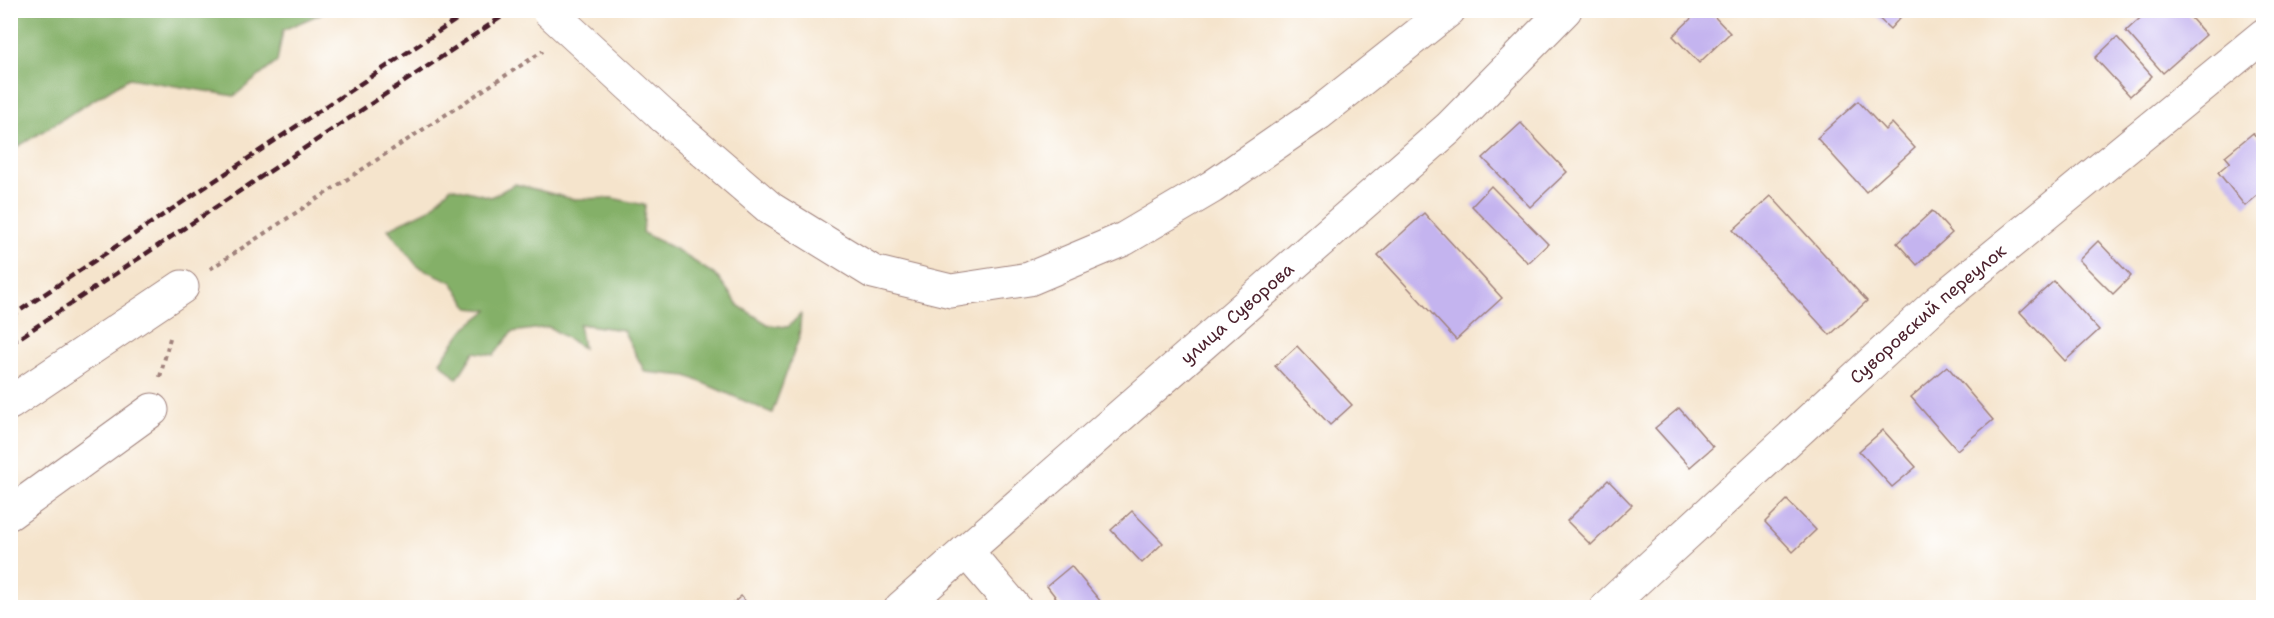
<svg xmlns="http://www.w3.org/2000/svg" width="2274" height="618" viewBox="0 0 2274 618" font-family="'Shantell Sans',sans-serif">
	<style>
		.forest { fill: #84b068; stroke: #67684a; stroke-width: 1.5 }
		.building { fill: #c4b4ef }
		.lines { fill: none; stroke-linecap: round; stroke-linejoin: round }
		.minor-casing { stroke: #a0827c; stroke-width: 35 }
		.path { stroke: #a0827c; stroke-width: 4; stroke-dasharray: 4.5 4.5; stroke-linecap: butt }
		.minor { stroke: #fff; stroke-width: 33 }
		.rail { stroke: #4a1f2b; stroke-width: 4.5; stroke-dasharray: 9 4.5; stroke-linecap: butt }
		.minor-bridge-casing { stroke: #a0827c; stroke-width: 35; stroke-linecap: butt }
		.minor-bridge { stroke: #fff; stroke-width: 33 }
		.labels { text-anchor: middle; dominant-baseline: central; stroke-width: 6; stroke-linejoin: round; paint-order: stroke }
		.street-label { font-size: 18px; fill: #4a1f2b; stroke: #fff }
	</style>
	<rect width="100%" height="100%" fill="#fff"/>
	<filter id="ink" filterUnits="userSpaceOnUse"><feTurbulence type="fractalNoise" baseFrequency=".0167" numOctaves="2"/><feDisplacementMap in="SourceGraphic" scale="12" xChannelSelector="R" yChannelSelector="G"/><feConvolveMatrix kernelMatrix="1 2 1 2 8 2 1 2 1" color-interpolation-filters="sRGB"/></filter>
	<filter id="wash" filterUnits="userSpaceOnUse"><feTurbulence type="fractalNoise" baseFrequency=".008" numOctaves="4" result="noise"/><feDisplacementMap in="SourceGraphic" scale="24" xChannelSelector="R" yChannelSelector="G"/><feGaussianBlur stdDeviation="1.35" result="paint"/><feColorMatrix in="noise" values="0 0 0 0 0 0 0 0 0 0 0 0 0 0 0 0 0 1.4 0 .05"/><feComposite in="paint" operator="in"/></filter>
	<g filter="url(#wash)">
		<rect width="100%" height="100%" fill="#f5e4cc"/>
		<g class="forest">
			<polygon points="11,10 327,10 327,11 283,30 277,62 234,96 129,78 11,151"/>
			<polygon points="515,184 572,199 612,198 645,205 643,233 677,250 718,277 739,306 769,325 788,327 801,314 799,338 772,413 687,376 645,372 623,330 579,324 583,348 549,327 512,332 494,355 474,352 457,379 440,362 463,330 488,310 469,308 452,282 417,266 388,229 430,209 451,187 491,197"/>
		</g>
		<g id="blocks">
			<g class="building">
				<polygon points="1700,10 1708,10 1730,33 1699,63 1673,36"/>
				<polygon points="1870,10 1907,10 1890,29"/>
				<polygon points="2149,10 2184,10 2206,35 2163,73 2126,31"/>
				<polygon points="2117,37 2152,76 2130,96 2095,58"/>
				<polygon points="1858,101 1885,130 1892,123 1915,148 1866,192 1817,138"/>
				<polygon points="1521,123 1567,172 1530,207 1483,158"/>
				<polygon points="2253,133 2264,146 2264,190 2245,206 2218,172 2230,162 2225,156"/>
				<polygon points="1491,186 1548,244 1528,263 1472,206"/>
				<polygon points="1771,196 1867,301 1830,335 1733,230"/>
				<polygon points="1932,211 1952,233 1917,265 1897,243"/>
				<polygon points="1424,213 1502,298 1456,340 1378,255"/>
				<polygon points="2098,241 2131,276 2113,294 2079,260"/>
				<polygon points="2054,281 2099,330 2065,361 2020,312"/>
				<polygon points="1297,346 1352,405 1330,425 1275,366"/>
				<polygon points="1947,366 1993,420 1957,450 1911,397"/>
				<polygon points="1679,408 1713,447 1690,467 1655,428"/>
				<polygon points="1883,430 1916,467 1892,487 1859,451"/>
				<polygon points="1608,480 1632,505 1591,545 1567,521"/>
				<polygon points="1787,500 1816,530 1793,552 1765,522"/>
				<polygon points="1132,511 1163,543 1142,563 1111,530"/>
				<polygon points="1071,566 1101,602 1094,608 1064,608 1047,586"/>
				<polygon points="741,596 751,608 728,608"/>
			</g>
		</g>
	</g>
	<g filter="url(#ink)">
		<use href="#blocks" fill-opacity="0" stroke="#a0827c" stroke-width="1.5"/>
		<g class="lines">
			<defs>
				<g id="minor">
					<polyline points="663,116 771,209 873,272 951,291 1029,279 1124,239 1212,187 1318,114 1449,10"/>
					<polyline points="10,403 182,287"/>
					<polyline points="10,513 152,410"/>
					<polyline points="966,551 1015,608"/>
					<path id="s1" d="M 901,608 L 1449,128 L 1565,10"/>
					<path id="s2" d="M 1606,608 L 1938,302 L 2264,35"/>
				</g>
			</defs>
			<use href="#minor" class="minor-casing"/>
			<g class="path">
				<polyline points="210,269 543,51"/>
				<polyline points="160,377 170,338"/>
			</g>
			<use href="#minor" class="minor"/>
			<g class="rail">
				<polyline points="10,317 471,10"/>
				<polyline points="10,344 512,10"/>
			</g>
			<defs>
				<polyline id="minor-bridge" points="548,10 663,116"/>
			</defs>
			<use href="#minor-bridge" class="minor-bridge-casing"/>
			<use href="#minor-bridge" class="minor-bridge"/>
		</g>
	</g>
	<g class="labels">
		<g class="street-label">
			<text stroke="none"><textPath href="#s1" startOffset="447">улица Суворова</textPath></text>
			<text stroke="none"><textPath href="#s2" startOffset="436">Суворовский переулок</textPath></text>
		</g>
	</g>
	<rect width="2274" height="618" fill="none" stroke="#fff" stroke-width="36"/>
</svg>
